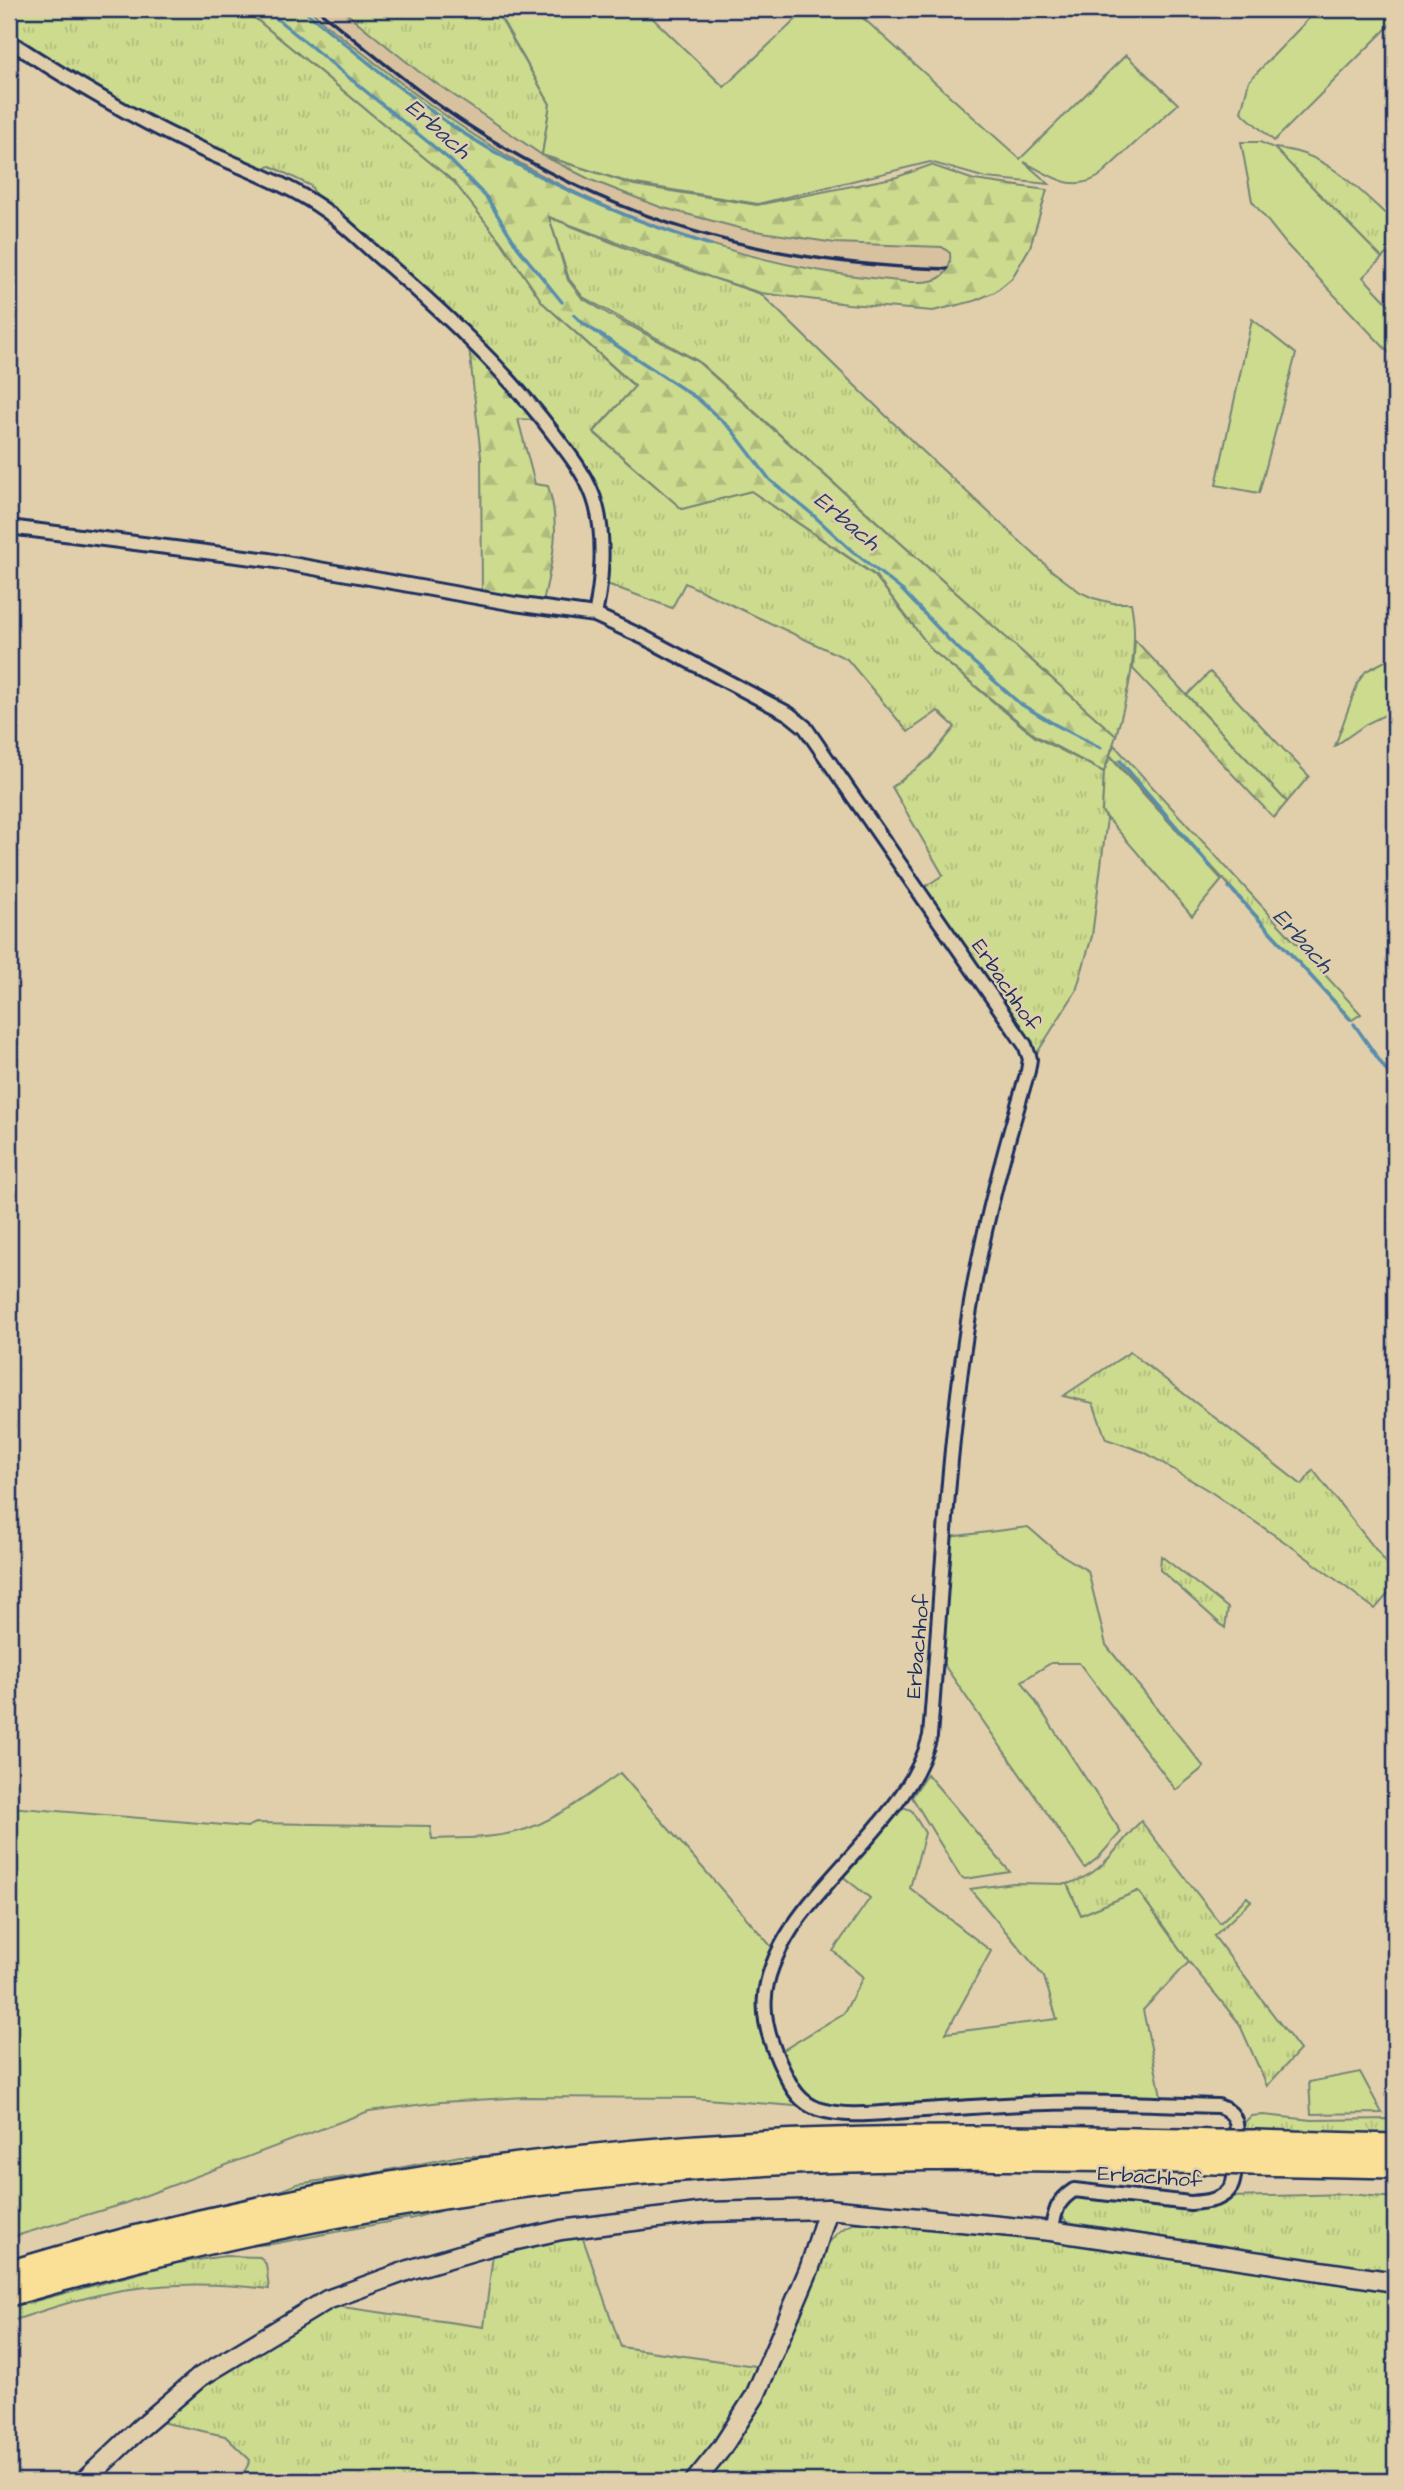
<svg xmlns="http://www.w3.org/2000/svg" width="1404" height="2490" viewBox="0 0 1404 2490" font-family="'Architects Daughter',sans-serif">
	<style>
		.built { fill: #d8c19f }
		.grass { fill: url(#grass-tufts); stroke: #748576; stroke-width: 2 }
		.forest { fill: url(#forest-firs); stroke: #748576; stroke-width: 2 }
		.green { fill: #cddb8e; stroke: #748576; stroke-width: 2 }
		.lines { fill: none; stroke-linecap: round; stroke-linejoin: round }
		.stream { stroke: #588dad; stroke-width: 3.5 }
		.street-casing { stroke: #1b2f5e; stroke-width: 18 }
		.secondary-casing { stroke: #1b2f5e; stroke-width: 23 }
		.highway-casing { stroke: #1b2f5e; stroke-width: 28 }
		.street { stroke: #e1cfac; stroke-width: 12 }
		.secondary { stroke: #e1cfac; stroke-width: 18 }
		.highway { stroke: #fadf96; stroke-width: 23 }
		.rail { stroke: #1b2f5e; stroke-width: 3.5 }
		.highway-bridge-casing { stroke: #1b2f5e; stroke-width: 28; stroke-linecap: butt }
		.highway-bridge { stroke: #fadf96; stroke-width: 23 }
		.labels { text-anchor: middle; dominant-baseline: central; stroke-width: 5; stroke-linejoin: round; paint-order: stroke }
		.street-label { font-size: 21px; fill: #1b2f5e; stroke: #e1cfac }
		.water-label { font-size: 23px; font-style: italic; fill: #253f6b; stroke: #e1cfac }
	</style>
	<defs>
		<pattern id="grass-tufts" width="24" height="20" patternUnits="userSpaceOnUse" patternTransform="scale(1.75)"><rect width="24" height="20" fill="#cddb8e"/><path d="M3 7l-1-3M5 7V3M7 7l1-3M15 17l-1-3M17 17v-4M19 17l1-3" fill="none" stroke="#afbc7d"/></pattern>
		<pattern id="forest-firs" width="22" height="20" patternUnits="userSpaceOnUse" patternTransform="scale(1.75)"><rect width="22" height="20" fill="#cddb8e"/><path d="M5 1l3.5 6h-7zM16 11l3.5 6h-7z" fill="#afbc7d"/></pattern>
	</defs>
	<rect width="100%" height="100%" fill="#e1cfac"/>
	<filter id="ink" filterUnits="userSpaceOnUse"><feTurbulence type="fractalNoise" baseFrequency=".0143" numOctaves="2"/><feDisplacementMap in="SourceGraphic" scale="14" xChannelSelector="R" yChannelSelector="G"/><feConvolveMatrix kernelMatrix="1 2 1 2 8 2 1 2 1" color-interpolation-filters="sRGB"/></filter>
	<g filter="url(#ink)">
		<polygon class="built" points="307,9 341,9 418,71 497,127 542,155 626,194 660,207 743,229 835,243 942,247 950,253 951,264 946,275 935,280 918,283 845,275 717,246 655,225 534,171 471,135 419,98"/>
		<g class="grass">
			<polygon points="9,9 244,9 454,182 502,243 543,303 635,387 593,432 682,509 751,491 875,576 932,650 1035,737 1104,772 1102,812 1107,818 1092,936 1076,991 1034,1058 920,890 943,875 892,787 930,758 955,727 938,711 908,732 847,659 685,583 672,608 607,584 602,503 576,451 571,455 537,411 320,203 311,186 271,166 255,170 100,94 9,38"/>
			<polygon points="341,9 495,9 550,104 542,155 418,71"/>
			<path d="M 1274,148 C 1326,151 1359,190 1395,223 L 1395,245 L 1382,258 Z"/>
			<path d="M 549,217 L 638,253 L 761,294 L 914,443 L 1051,570 L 1080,592 L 1093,598 L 1113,603 L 1131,603 C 1140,648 1128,693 1116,736 L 698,361 L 583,297 L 569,279 Z"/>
			<polygon points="1210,672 1309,776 1287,802 1187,695"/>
			<polygon points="1114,745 1361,1014 1352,1020 1110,755"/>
			<polygon points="1130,1352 1302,1485 1313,1470 1395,1574 1395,1586 1375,1609 1295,1549 1211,1492 1144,1452 1106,1439 1093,1403 1063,1396"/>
			<polygon points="1161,1556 1228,1608 1225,1628 1160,1570"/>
			<path d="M 1141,1821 L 1220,1923 L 1247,1897 L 1251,1901 L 1214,1936 L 1300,2050 L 1267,2086 L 1239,2023 L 1189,1962 L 1138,1891 L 1081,1915 L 1067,1884 C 1106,1873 1114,1848 1141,1821 Z"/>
			<polygon points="1263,2115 1312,2120 1395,2119 1395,2134 1243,2130 1245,2122 1251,2116"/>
			<polygon points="460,2156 489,2156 491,2158 261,2198 297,2184 381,2172 381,2176 384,2175 383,2171"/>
			<polygon points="1348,2194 1395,2198 1395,2274 1067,2222 1060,2213 1070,2200 1081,2197 1227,2197"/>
			<polygon points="458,2206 410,2219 409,2218 272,2244 243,2246 357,2220"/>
			<path d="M 860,2222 C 1040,2232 1217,2263 1395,2289 L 1395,2481 L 241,2481 L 250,2460 L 225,2436 L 156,2421 L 207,2376 L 307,2318 L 335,2306 L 484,2327 L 493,2254 L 582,2236 L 621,2347 L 755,2366 L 783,2353 L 826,2247 C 836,2233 843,2226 860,2222 Z"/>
			<path d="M 225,2256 L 260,2257 L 266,2264 L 269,2289 C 219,2283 156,2282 107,2293 C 74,2300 41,2311 9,2322 L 9,2308 L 177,2263 Z"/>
		</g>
		<g class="forest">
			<path d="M 244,9 C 257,9 298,5 308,9 C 313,11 319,19 324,23 C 342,37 360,51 378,65 C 427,104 477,140 532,170 C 635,227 763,267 880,279 C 905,281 954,293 950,253 L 942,247 L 835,243 L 743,229 L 660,207 L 591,180 L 542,155 L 634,185 L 757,205 L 897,177 L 931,165 L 974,180 L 1047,190 L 1030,247 L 1012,278 L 995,292 L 974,301 L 933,311 L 848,304 L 761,293 L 710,277 L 549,217 L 568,280 L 582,298 L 610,315 L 698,362 L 1116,736 L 1104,772 L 1036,736 L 932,650 L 875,575 L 751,491 L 682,509 L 594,432 L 635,386 L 543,303 L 502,243 L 454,182 Z"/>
			<path d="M 469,347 L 498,372 L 536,420 L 518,419 L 535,484 L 548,486 C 562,528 552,560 543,602 L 482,592 L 481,457 Z"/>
			<polygon points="1135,640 1287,802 1274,818 1133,669"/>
		</g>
		<g class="green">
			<path d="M 496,9 L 643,9 L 724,87 L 807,9 L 853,9 L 1020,159 L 1126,55 L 1178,104 L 1098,177 C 1070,193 1050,175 1024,162 L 1049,184 L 986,178 L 930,162 L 758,204 L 630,183 L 542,155 L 550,104 Z"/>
			<polygon points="1318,9 1395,9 1395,20 1274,141 1241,112 1249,81"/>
			<polygon points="1241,142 1260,142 1274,148 1382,258 1363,277 1395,311 1395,359 1287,245 1252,201"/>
			<polygon points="1252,319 1296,354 1259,493 1216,485"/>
			<polygon points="1395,656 1395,710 1366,724 1335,746 1358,682 1366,671"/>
			<polygon points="1110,757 1222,880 1192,916 1102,812 1104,772"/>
			<polygon points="1028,1527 1057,1552 1088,1571 1106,1645 1204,1767 1176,1790 1079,1663 1051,1663 1022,1681 1121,1832 1099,1857 1085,1868 940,1659 949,1537"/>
			<path d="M 620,1773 L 777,1953 L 768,1982 L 775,2055 L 844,2013 L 863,1977 L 833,1951 L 870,1898 L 841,1875 L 897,1811 L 903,1807 L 911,1810 L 925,1833 L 910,1888 L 991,1951 L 946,2033 L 1057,2019 L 1044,1977 L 970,1889 L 1013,1883 L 1067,1884 L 1081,1915 L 1138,1891 L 1189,1962 L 1143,2010 L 1162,2100 L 858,2111 L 693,2098 L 525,2097 L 441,2102 L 369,2111 L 123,2204 L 9,2238 L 10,1807 L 247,1827 L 256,1823 L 430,1826 L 432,1839 C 462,1838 491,1839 520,1831 C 556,1821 589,1794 620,1773 Z"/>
			<polygon points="927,1774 1010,1872 965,1879 960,1876 912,1797"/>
			<polygon points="1360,2072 1382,2113 1311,2114 1309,2082"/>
		</g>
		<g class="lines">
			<g class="stream">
				<polyline points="265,9 450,160 487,198 518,248 562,302"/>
				<path d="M 302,9 C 355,51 406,96 463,133 C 540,181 625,219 711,245"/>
				<polyline points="574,315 584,324 698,399 732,430 770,480 812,514 851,550 903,591 951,642 1019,703 1054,724 1101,748"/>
				<polyline points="1120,761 1211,867"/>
				<polyline points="1229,887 1350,1019"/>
				<polyline points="1354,1024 1395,1083"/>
			</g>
			<defs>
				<g id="street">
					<path d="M 9,41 C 66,78 126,114 188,143 C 233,165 285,181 326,211 C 344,224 361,241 378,256 C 441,310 502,366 553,433 C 569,454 589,478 596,505 C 605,537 602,583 595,615"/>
					<path d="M 9,527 L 269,560 L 515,604 L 595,615 L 645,638 L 789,714 L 805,727 L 1025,1045 L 1030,1059 L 1028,1071 C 1006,1145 985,1220 972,1297 C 947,1442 942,1590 930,1736 C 913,1807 833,1866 792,1928 C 757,1982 756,2019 786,2076 C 793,2090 801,2103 818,2109 C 846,2118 878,2113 907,2111 C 954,2109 1002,2104 1049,2103 C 1105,2101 1162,2105 1218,2106 C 1226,2109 1232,2112 1235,2120 C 1239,2128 1236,2179 1231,2187 C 1223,2201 1204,2202 1190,2203 L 1074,2190 C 1056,2202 1056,2210 1051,2231"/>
				</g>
				<g id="secondary">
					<polyline points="84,2481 139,2429 200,2377 327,2300 412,2269 490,2246 561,2230 706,2212 828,2209 1051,2231 1395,2282"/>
					<polyline points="695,2481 721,2449 755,2396 810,2267 828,2209"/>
				</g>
				<g id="highway">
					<polyline points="1255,2142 1395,2146"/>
					<polyline points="1253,2163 1395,2166"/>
					<path d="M 9,2273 C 250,2200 510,2156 761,2143 C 912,2135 1064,2138 1215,2142"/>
					<path d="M 9,2294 C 258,2222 515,2175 775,2163 C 922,2156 1069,2158 1216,2162"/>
				</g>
			</defs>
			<use href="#street" class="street-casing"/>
			<use href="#secondary" class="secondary-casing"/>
			<use href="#highway" class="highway-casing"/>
			<use href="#street" class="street"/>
			<use href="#secondary" class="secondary"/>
			<use href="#highway" class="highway"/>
			<path class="rail" d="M 317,9 C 364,47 410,86 460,120 C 615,222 763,264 947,269"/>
			<defs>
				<g id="highway-bridge">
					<polyline points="1215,2142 1255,2142"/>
					<polyline points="1216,2162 1253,2163"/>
				</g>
			</defs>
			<use href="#highway-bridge" class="highway-bridge-casing"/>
			<use href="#highway-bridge" class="highway-bridge"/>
		</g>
	</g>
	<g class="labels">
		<g class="street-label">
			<text transform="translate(1006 985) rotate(56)">Erbachhof</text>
			<text transform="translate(918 1646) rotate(-85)">Erbachhof</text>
			<text transform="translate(1150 2177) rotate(4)">Erbachhof</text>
		</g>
		<g class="water-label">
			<text transform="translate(438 129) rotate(41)">Erbach</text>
			<text transform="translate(847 521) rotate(40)">Erbach</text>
			<text transform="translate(1303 941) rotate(48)">Erbach</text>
		</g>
	</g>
	<rect width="1404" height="2490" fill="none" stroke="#e1cfac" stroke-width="35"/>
	<rect x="18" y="18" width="1369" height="2455" fill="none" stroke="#1b2f5e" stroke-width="2.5" filter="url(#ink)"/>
</svg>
